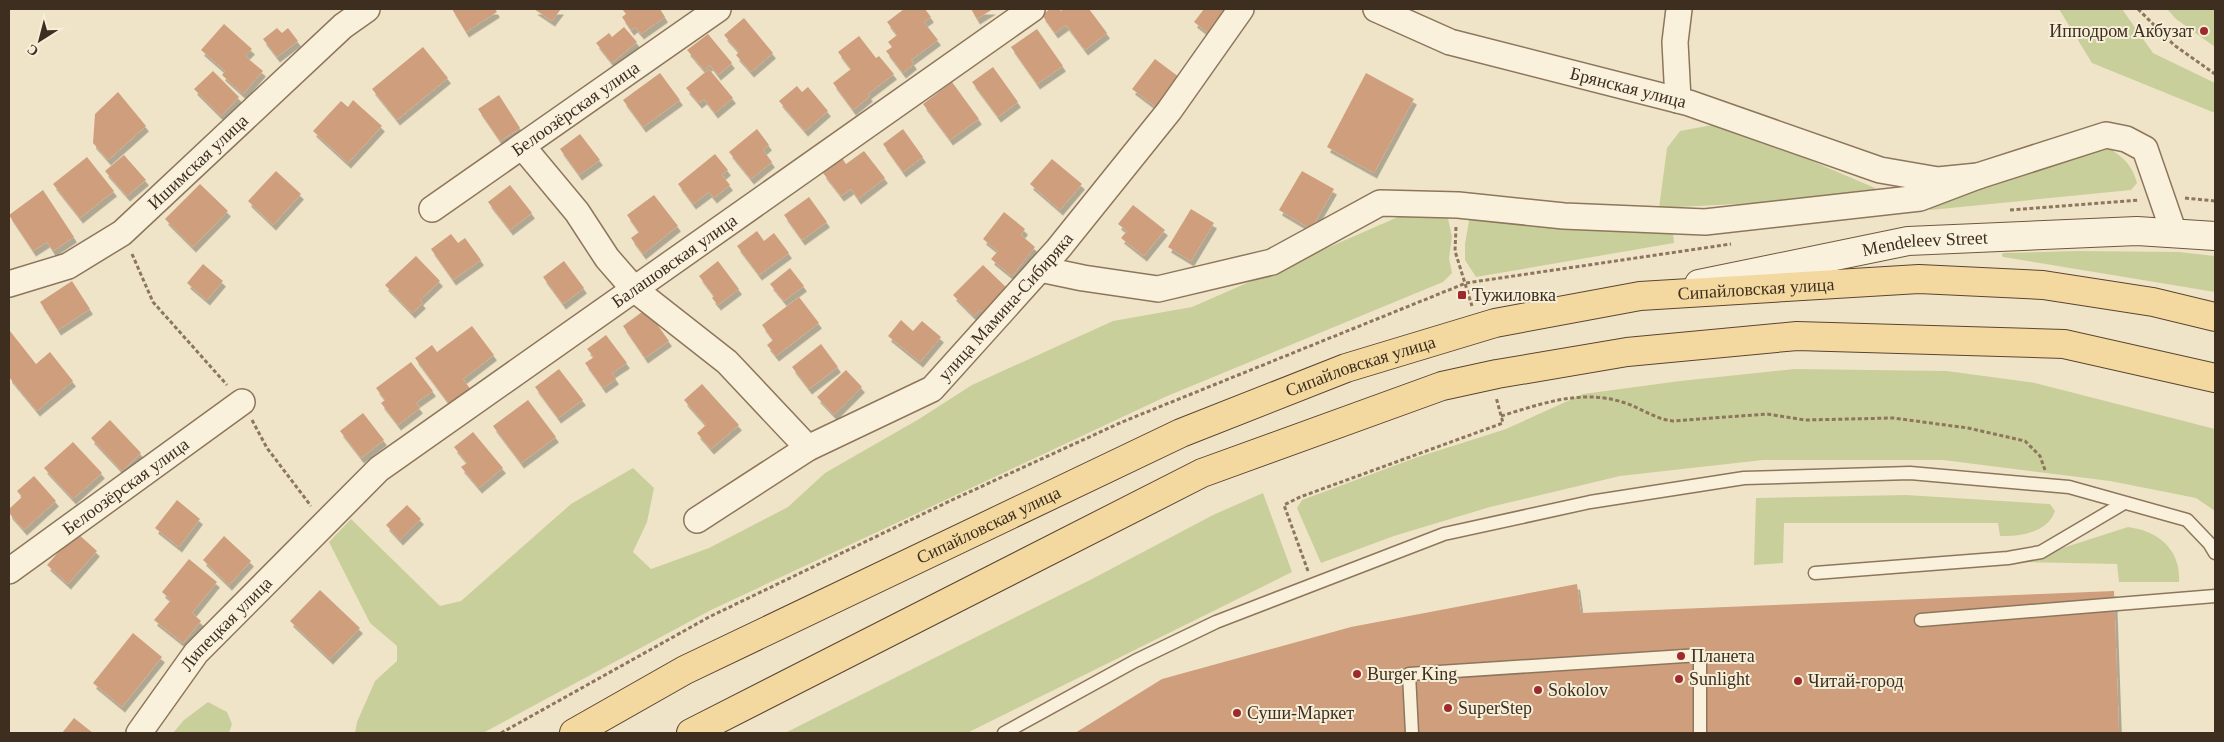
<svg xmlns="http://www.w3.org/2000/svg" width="2224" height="742" viewBox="0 0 2224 742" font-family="'Times New Roman',serif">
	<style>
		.green { fill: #c9cf9b }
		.building { fill: #cf9f7d; filter: url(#shadow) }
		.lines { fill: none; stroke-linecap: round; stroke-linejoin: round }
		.lane-casing { stroke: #8d765c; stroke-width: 15 }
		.street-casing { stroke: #8d765c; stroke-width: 28 }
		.secondary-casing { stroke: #6f573f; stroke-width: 30 }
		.primary-casing { stroke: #5b4430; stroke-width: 30 }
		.path { stroke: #8d765c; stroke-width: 3; stroke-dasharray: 4 2.5; stroke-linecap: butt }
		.lane { stroke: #faf1dc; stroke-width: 12 }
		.street { stroke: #faf1dc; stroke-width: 25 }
		.secondary { stroke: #faf1dc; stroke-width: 28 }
		.primary { stroke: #f3d9a0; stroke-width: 28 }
		.poi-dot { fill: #9e2a2b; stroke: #f7eed8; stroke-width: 2 }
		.labels { text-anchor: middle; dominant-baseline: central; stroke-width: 4; stroke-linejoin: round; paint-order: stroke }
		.poi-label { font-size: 18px; fill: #3d2e20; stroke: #f7eed8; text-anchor: start }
		.street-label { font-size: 18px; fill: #3d2e20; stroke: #f7eed8 }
	</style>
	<defs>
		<filter id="shadow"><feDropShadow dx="3" dy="5.5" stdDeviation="0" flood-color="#0004"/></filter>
	</defs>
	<rect width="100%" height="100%" fill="#f0e4c8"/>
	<g class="green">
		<polygon points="2059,9 2122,9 2153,53 2215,83 2215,113 2092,63"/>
		<polygon points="2167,9 2215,9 2215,47 2176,19"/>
		<polygon points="1723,123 1875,188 1872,197 1659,208 1667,148 1680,131"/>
		<path d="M 2109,148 C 2124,158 2132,165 2137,183 L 2131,190 L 1930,210 L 1928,205 L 2089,152 Z"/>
		<polygon points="1414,210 1447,214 1452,237 1449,258 1452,273 1443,282 1165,397 711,610 483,733 355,733 357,722 375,681 397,661 397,646 370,623 329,542 351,519 440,606 461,601 571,504 633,468 654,488 647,522 633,552 651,569 709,548 788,507 825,473 919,419 972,385 1113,321 1192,307"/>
		<polygon points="1470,215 1586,228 1673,233 1674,243 1476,277 1465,260 1465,244"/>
		<polygon points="2077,251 2179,252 2215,256 2215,292 2003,257 2002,255 2003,253"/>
		<polygon points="1795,369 1947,371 2035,383 2215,429 2215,511 2196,498 2110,481 1943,460 1763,460 1620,476 1490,507 1394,536 1321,563 1297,508 1302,500 1415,458 1506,429 1583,394 1680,381"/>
		<polygon points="1263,493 1292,572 967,733 785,733 1092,579 1213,515"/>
		<path d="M 1906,495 L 2050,504 L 2055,511 C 2048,532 2021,537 2000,536 L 1998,523 L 1784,523 L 1783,563 L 1754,565 L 1756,498 Z"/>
		<path d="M 2128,527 C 2159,531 2181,550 2179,582 L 2119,582 L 2117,564 L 2019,562 Z"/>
		<polygon points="208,702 227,712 232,724 229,733 173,733 184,720"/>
	</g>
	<g class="building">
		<polygon points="452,9 495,9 497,12 466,32"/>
		<polygon points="534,9 561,9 552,21"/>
		<polygon points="622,9 660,9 665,17 641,34 635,27 631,30 622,17 626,14"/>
		<polygon points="904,9 925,9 931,17 924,22 938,40 911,60 914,64 903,73 886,51 892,47 888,42 897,35 887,22"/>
		<polygon points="971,9 993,9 977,19"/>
		<polygon points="1050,9 1059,9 1061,11 1064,9 1089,9 1107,33 1085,50 1066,25 1055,33 1042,15"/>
		<polygon points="1204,9 1234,9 1213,37 1194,22"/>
		<polygon points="744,18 773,53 751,72 736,55 739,52 724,35"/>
		<polygon points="224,24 252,49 245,56 263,71 243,94 222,75 225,71 201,50"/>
		<polygon points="624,27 637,42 612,63 596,43 609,33 612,37"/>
		<polygon points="277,28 282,33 288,28 298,41 277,57 263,39"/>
		<polygon points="1037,29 1063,66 1037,84 1011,47"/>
		<polygon points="708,34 732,63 718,75 710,65 704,70 687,50"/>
		<polygon points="859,36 876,58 879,56 894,74 868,94 870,96 853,110 833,83 851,69 838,52"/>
		<polygon points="423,47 448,78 397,120 372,89"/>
		<polygon points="1155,59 1179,77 1156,107 1132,89"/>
		<polygon points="993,67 1018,102 998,117 972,82"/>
		<polygon points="709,69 733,98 715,113 704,99 699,103 686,88"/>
		<polygon points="213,71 239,97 221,116 194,89"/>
		<polygon points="660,73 680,100 643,127 623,100"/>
		<polygon points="1366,73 1414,99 1374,173 1327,147"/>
		<polygon points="952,82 979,119 950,140 923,104"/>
		<polygon points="797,86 802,92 808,87 828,111 805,131 779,101"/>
		<polygon points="118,92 146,126 108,160 93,143 95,114"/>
		<polygon points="499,95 520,128 500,141 478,109"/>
		<polygon points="353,100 382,126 348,163 313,131 341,101 348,107"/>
		<polygon points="757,129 769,145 763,150 772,162 751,179 729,152"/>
		<polygon points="903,129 923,157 903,172 883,144"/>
		<polygon points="580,134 600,160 579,175 560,149"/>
		<polygon points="864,151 885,178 858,199 851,189 841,196 823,173 842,158 846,164"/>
		<polygon points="715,154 728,170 722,175 730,185 714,198 709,192 693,204 678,184"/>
		<polygon points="124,155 146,180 127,196 105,171"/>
		<polygon points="87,157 114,191 80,218 53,184"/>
		<polygon points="1052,159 1082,184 1060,210 1030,184"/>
		<polygon points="276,171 301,194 273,225 248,201"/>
		<polygon points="1302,171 1334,189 1311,229 1279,210"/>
		<polygon points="200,184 228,211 193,247 165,219"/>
		<polygon points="510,185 532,213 510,230 488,202"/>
		<polygon points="43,190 74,237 53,251 47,242 33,251 9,215"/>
		<polygon points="654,195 678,226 643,254 631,238 639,232 627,215"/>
		<polygon points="809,197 827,222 802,240 784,215"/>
		<polygon points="1133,205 1165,230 1144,256 1121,238 1127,231 1118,224"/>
		<polygon points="1191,209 1214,223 1191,261 1168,247"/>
		<polygon points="1004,212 1025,229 1021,235 1035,247 1012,276 991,259 998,251 983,239"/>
		<polygon points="757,231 764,241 774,233 789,253 759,275 737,246"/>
		<polygon points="451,234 458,243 465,238 481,260 453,280 431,249"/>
		<polygon points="416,256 440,281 420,300 423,303 412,313 385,285"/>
		<polygon points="564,261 584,288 563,304 543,277"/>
		<polygon points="718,261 739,289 718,305 712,298 714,296 699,276"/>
		<polygon points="203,264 223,281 207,300 187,283"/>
		<polygon points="983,265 1008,289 987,317 980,310 974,316 953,295"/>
		<polygon points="790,268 804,286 784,301 770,284"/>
		<polygon points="72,281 90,309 58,330 40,302"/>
		<polygon points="799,297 819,323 776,356 767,345 773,340 762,325"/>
		<polygon points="646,309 669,341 645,358 623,326"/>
		<polygon points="901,320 913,331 922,321 941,337 920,362 888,336"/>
		<polygon points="472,326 494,355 463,379 471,390 450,405 415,358 432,345 437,352"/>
		<polygon points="10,331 36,364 50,352 73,381 37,411 9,377"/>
		<polygon points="606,335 627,363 612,373 616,379 603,388 585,363 594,357 587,349"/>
		<polygon points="821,344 838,367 809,389 792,367"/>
		<polygon points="411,362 433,391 416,403 420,408 398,425 381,403 385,400 376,388"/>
		<polygon points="559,369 583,400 558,418 535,387"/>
		<polygon points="846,370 862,387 834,415 817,397"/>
		<polygon points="702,384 739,425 711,449 697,433 706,425 684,400"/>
		<polygon points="528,400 556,437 521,463 493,426"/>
		<polygon points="363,413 384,440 361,458 340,431"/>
		<polygon points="110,420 141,453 122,471 91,438"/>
		<polygon points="473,432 503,468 479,488 461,467 467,463 454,447"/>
		<polygon points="73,442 102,473 73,499 44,468"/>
		<polygon points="34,476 56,501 24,530 9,513 9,509 22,497 17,491"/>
		<polygon points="177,500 200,519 179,547 155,528"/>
		<polygon points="407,505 421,519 400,540 386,525"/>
		<polygon points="76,532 97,551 68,584 47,565"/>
		<polygon points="224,536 251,561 229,585 203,560"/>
		<polygon points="189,559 217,582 192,613 201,621 183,643 154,620 171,600 162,592"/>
		<polygon points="1577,584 1581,613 2114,591 2119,733 1075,733 1162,679 1351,627"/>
		<polygon points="320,590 360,628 330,659 290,621"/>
		<polygon points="133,633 162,657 122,707 93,683"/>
		<polygon points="74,718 93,733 62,733"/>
	</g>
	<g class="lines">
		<defs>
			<g id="lane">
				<polyline points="1815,573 2008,558 2041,552 2124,503"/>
				<polyline points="1921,620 2215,596"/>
				<polyline points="1004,733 1135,661 1216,622 1444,534 1590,502 1744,478 1910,473 2069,487 2187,520 2209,543 2215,553"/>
				<polyline points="1412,733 1409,674 1700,655 1700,733"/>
			</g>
			<g id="street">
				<path id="s1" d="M 1376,9 L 1450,42 L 1689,103 L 1880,170 L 1938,180 L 1978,176 L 2106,135 L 2126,139 L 2145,149 L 2174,233"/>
				<polyline points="1678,100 1675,42 1679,9"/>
				<polyline points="522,146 577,212 607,258 634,289 727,362 808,448"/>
				<path id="s2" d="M 432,209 L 718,9"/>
				<polyline points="1040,269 1083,278 1158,289 1272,262 1380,203 1458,205 1564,216 1705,222 1920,198 1978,176"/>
				<path id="s3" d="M 9,284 L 68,266 L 122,233 L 343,26 L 367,9"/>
				<path id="s4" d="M 697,520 L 808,448 L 932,389 L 1058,249 L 1169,111 L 1241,9"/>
				<path id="s5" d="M 9,571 L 242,402"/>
				<path id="s6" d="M 139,733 L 196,653 L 379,469 L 1032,9"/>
			</g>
			<g id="secondary">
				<path id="s7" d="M 1699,284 L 1908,241 L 2137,231 L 2215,236"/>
			</g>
			<g id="primary">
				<path id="s8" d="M 574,733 L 685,670 L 1181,433 L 1346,368 L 1495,323 L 1640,296 L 1919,279 L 2043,285 L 2153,302 L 2215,317"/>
				<polyline points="691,733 1202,473 1442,386 1497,374 1627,352 1797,336 2064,344 2215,378"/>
			</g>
		</defs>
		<use href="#lane" class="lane-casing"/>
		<use href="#street" class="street-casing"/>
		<use href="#secondary" class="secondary-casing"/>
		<use href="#primary" class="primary-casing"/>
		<g class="path">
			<polyline points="2138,9 2174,45 2215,74"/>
			<polyline points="2214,9 2215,9"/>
			<polyline points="2185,198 2215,201"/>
			<polyline points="2010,210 2139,200"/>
			<polyline points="1456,227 1455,251 1472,306"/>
			<polyline points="132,254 153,302 227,385"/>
			<path d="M 1501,416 C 1541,404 1580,389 1622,402 C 1640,407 1654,419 1673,421 L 1767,414 L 1805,420 L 1893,418 L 1968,428 L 2025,441 L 2040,456 L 2045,470"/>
			<polyline points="252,420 267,448 311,506"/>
			<polyline points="1308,571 1284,505 1300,497 1503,423 1496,397"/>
			<polyline points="501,733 709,617 952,500 1122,422 1466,283 1731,244"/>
		</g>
		<use href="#lane" class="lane"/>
		<use href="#street" class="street"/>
		<use href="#secondary" class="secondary"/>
		<use href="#primary" class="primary"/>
	</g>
	<g class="poi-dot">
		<circle cx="2204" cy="31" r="5"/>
		<rect x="1457" y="290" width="10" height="10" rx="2.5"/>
		<circle cx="1681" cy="656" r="5"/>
		<circle cx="1357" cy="674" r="5"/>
		<circle cx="1679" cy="679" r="5"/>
		<circle cx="1798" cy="681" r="5"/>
		<circle cx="1538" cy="690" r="5"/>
		<circle cx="1448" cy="708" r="5"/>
		<circle cx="1237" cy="713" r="5"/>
	</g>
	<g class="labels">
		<g class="poi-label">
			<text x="2194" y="31" text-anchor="end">Ипподром Акбузат</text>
			<text x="1472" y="295">Тужиловка</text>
			<text x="1691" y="656">Планета</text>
			<text x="1367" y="674">Burger King</text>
			<text x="1689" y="679">Sunlight</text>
			<text x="1808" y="681">Читай-город</text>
			<text x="1548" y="690">Sokolov</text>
			<text x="1458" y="708">SuperStep</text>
			<text x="1247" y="713">Суши-Маркет</text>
		</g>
		<g class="street-label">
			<text stroke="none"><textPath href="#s1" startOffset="265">Брянская улица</textPath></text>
			<text stroke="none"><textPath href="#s2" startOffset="175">Белоозёрская улица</textPath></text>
			<text stroke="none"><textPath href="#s3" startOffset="229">Ишимская улица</textPath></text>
			<text stroke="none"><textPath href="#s7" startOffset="230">Mendeleev Street</textPath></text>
			<text stroke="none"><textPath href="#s6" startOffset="719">Балашовская улица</textPath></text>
			<text stroke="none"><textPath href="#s8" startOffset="1274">Сипайловская улица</textPath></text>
			<text stroke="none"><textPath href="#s4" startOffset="380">улица Мамина-Сибиряка</textPath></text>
			<text stroke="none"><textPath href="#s8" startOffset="869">Сипайловская улица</textPath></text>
			<text stroke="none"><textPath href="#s5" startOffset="144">Белоозёрская улица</textPath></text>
			<text stroke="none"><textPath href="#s8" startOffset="464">Сипайловская улица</textPath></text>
			<text stroke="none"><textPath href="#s6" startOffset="140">Липецкая улица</textPath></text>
		</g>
	</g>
	<rect width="2224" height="742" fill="none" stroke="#3d2e20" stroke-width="20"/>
	<g transform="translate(40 40) rotate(216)" stroke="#f7eed8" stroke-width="4" paint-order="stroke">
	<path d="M0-4L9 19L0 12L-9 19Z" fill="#3d2e20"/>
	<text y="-8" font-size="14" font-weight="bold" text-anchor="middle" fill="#3d2e20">С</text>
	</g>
</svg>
